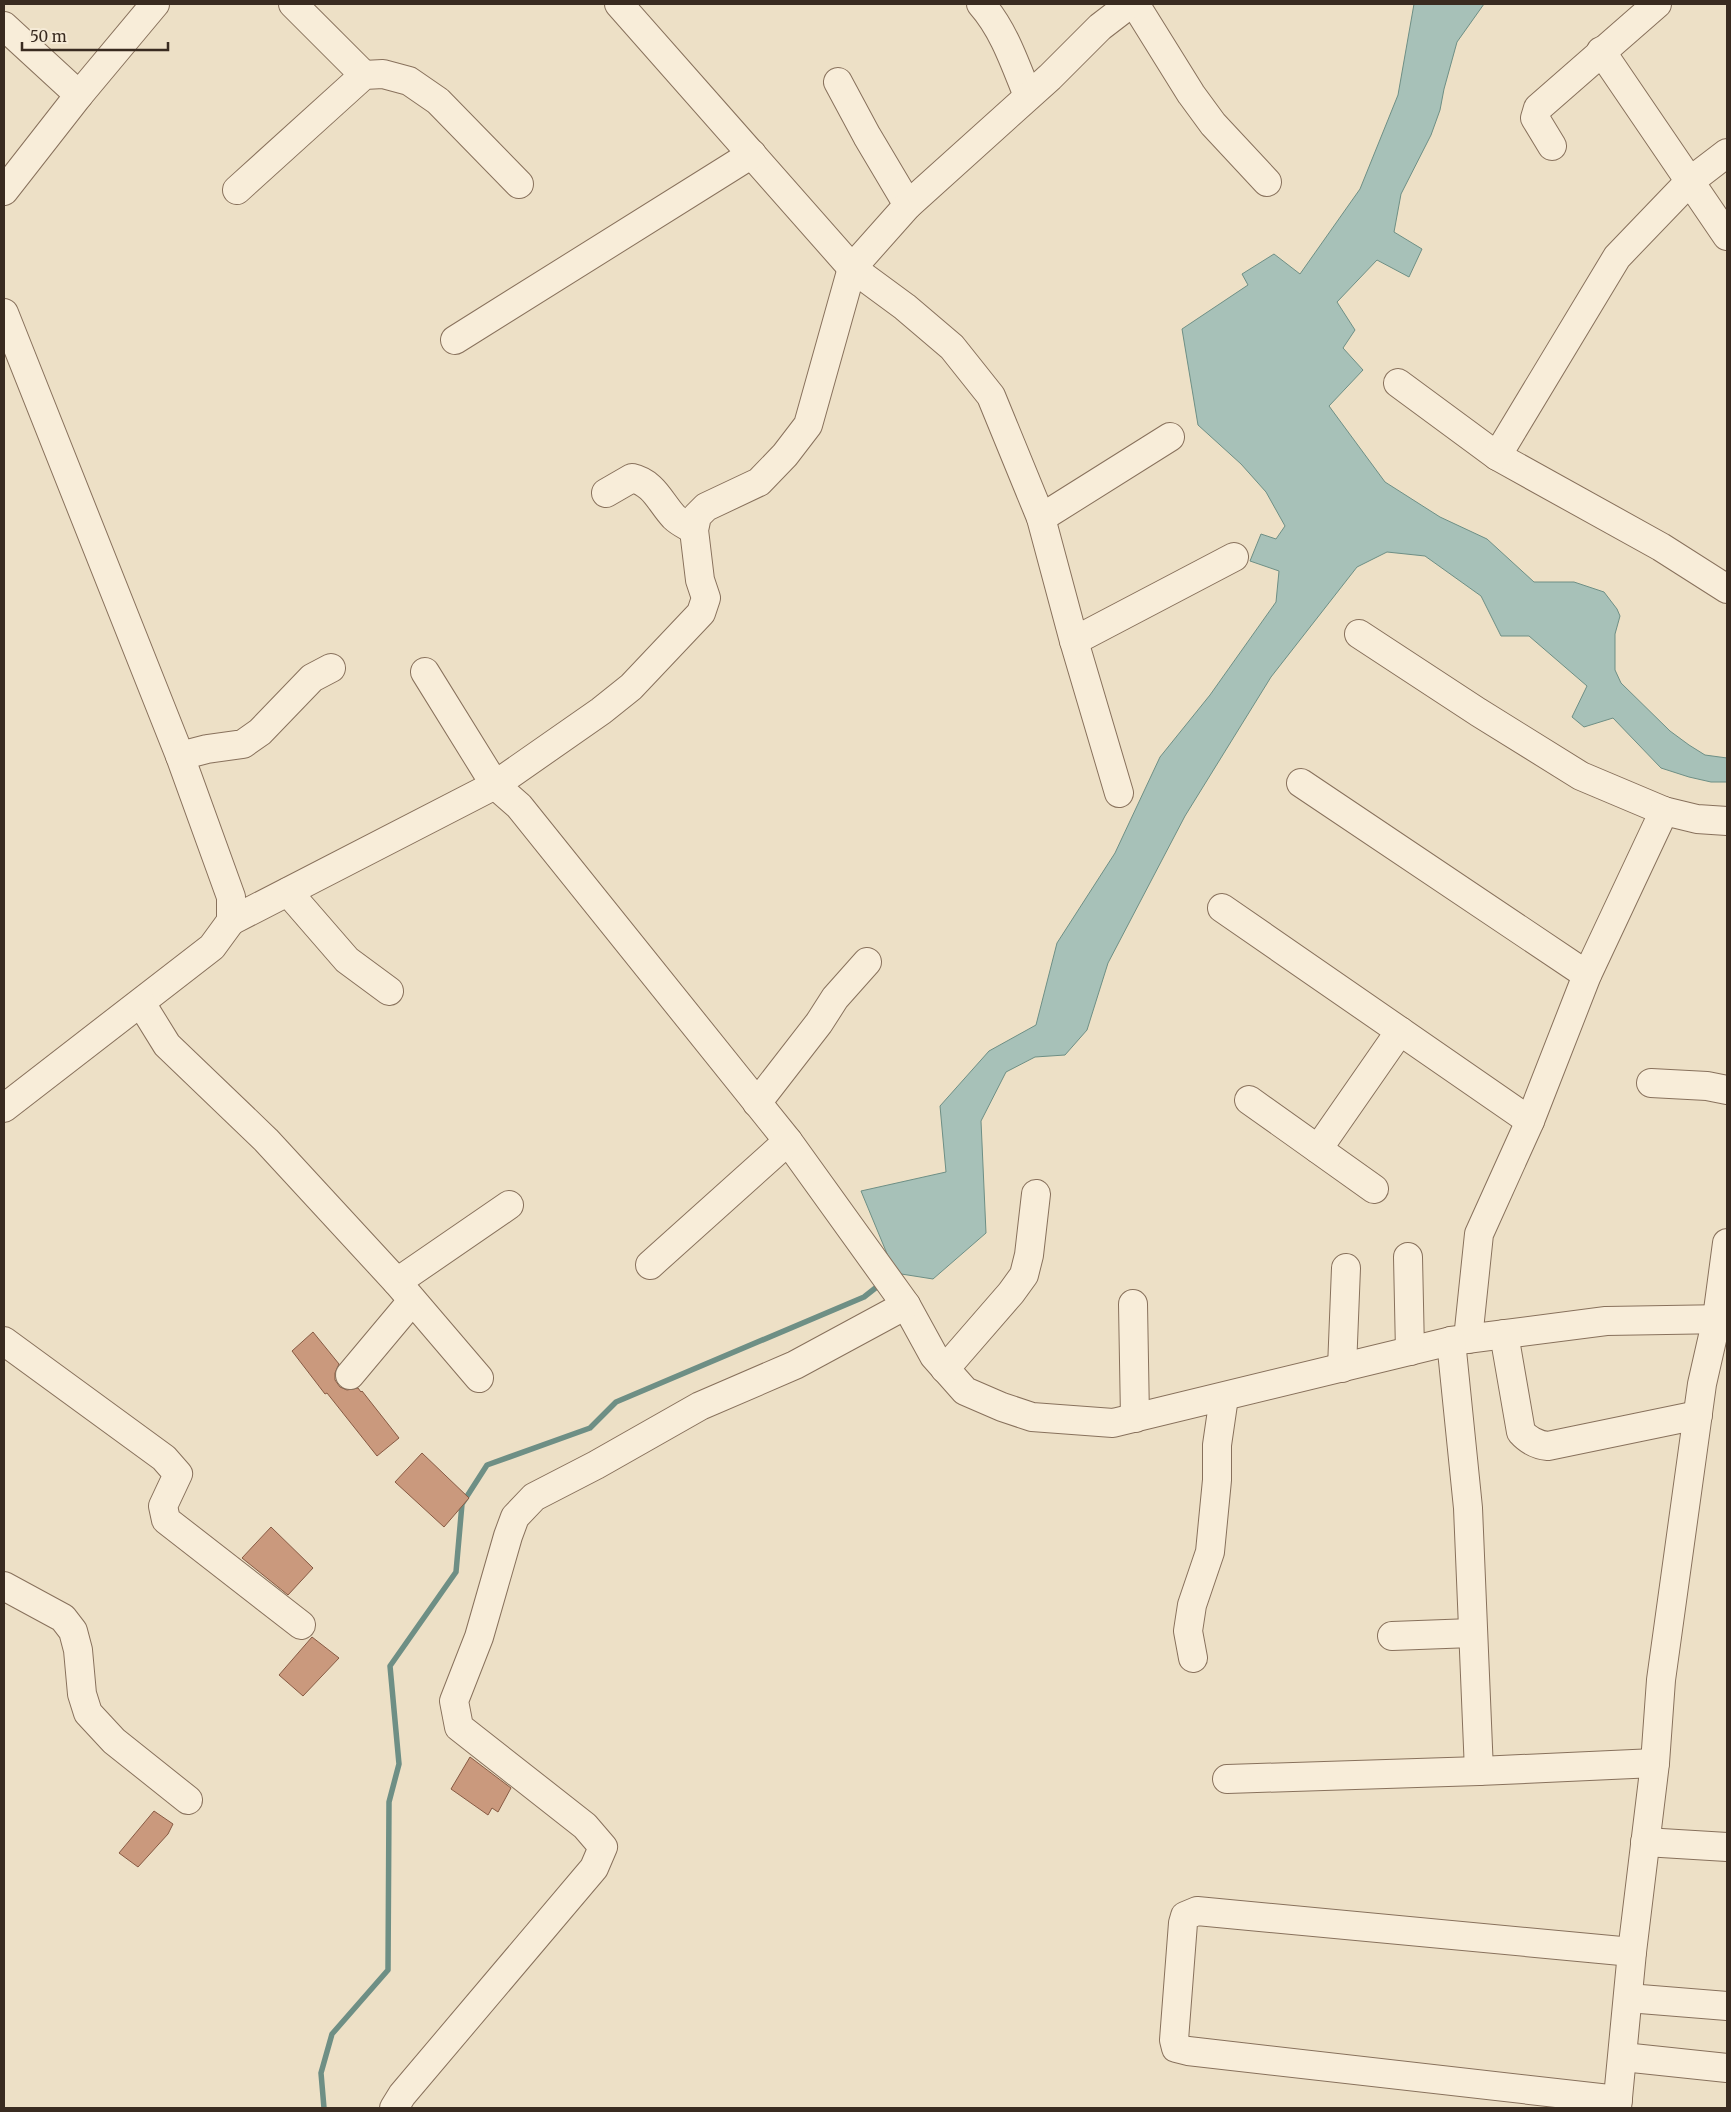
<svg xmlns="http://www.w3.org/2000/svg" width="1731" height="2112" viewBox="0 0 1731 2112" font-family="Merriweather,serif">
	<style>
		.water { fill: #a7c1b8; stroke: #6e8f85 }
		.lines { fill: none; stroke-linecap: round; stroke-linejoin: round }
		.stream { stroke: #6e8f85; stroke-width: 5.5 }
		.building { fill: #ca997d; stroke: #875a43 }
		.minor-casing { stroke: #88715c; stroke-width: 30 }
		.minor { stroke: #f8edd9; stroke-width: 28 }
	</style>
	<rect width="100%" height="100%" fill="#ede0c6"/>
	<polygon class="water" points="1414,4 1484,4 1457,42 1444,89 1440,110 1431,135 1401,194 1394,232 1422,249 1409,277 1377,260 1337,302 1355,330 1343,348 1363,370 1329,406 1385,482 1440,517 1487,539 1534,582 1574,582 1604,592 1617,609 1620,616 1615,634 1615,670 1621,683 1670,731 1689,745 1705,755 1727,758 1727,782 1711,782 1689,777 1661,768 1613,718 1584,727 1572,717 1587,686 1529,636 1501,636 1481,596 1425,556 1387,552 1357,567 1271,677 1185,816 1108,963 1087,1030 1065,1055 1035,1057 1006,1072 981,1121 986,1233 933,1279 895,1273 861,1191 946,1172 940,1106 989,1051 1036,1025 1057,943 1115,853 1160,757 1210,695 1276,602 1279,571 1250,561 1261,534 1276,539 1285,526 1266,492 1241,464 1198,425 1182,329 1248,285 1242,274 1274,254 1300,274 1360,189 1398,95"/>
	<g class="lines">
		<polyline class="stream" points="324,2108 321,2073 332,2034 388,1970 389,1802 399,1764 390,1666 456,1572 462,1504 487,1465 590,1428 616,1402 864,1297 878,1286"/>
	</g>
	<g class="building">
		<polygon points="313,1332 339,1364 335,1373 335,1380 340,1387 347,1390 358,1388 361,1392 362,1391 399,1438 377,1456 327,1393 325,1394 292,1351"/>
		<polygon points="422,1453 469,1498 444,1527 395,1482"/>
		<polygon points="271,1527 313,1568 288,1595 242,1558"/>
		<polygon points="312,1637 339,1658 303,1696 279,1675"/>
		<polygon points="470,1757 511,1788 498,1812 492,1808 488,1815 451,1789"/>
		<polygon points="154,1811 173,1824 168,1834 138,1867 119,1853"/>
	</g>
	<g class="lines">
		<defs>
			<g id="minor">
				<polyline points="293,4 364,75"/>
				<polyline points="619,4 852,268 905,307 952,347 991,396 1041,518 1074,641 1119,793"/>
				<path d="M 981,4 C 1004,30 1015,64 1028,96"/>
				<polyline points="1135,4 1191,94 1213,124 1267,182"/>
				<polyline points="4,26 79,95"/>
				<polyline points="1601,51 1727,236"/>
				<polyline points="838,82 867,136 908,205"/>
				<polyline points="1552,146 1535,118 1538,108 1657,4"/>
				<polyline points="237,190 364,75 383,74 409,81 438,101 519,184"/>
				<polyline points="4,191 79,95 155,4"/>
				<polyline points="4,313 180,756 231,897 231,921 212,947 4,1108"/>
				<polyline points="455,340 752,154"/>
				<polyline points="1398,383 1497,456 1661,547 1727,589"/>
				<polyline points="1497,456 1617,257 1689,182 1727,153"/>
				<path d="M 606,493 L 632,478 C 654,483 660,502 674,517 C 680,523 688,526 694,530"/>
				<polyline points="1041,518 1170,437"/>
				<polyline points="1359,634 1478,712 1581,776 1664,811 1697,819 1727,821"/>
				<polyline points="1074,641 1234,557"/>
				<polyline points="425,672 495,785 519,806 788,1141 906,1305 934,1356 965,1391 1002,1407 1032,1417 1113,1423 1451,1341 1606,1321 1727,1319"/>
				<polyline points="180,756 207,749 243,744 260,732 312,678 331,668"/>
				<polyline points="1301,783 1587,975"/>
				<polyline points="288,892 347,960 389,991"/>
				<polyline points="1222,908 1530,1121"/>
				<polyline points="231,921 495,785 601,711 631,687 701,613 706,598 700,580 694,530 697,516 706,507 759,482 785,455 808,425 852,268 908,205 1050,77 1100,27 1130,4"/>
				<polyline points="141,1003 167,1045 266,1140 397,1282 479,1378"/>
				<polyline points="1651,1083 1707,1086 1727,1090"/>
				<polyline points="1249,1100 1374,1189"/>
				<polyline points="757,1103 819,1023 835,998 867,962"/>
				<polyline points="1318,1149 1400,1031"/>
				<polyline points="1408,1257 1410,1351"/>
				<polyline points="650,1265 788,1141"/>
				<polyline points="397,1282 509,1205"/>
				<polyline points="1133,1304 1135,1418"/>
				<path d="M 1504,1334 L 1521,1432 C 1529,1441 1537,1445 1548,1446 L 1698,1415"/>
				<polyline points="1468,1339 1479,1234 1530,1121 1587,975 1664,811"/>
				<polyline points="4,1341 164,1458 178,1474 163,1506 166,1520 301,1625"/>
				<polyline points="1451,1341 1468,1508 1479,1771"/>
				<polyline points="1342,1368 1346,1268"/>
				<polyline points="945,1369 1011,1293 1024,1275 1029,1255 1036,1194"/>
				<polyline points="350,1375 412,1301"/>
				<polyline points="4,1586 63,1618 73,1631 78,1650 82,1694 88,1713 114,1741 188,1800"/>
				<polyline points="1392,1636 1472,1633"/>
				<polyline points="1193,1658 1188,1631 1192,1605 1210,1552 1217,1480 1217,1445 1224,1397"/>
				<polyline points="1227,1779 1479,1771 1655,1763"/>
				<polyline points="1645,1842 1727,1847"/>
				<polyline points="1628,1998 1727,2006"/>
				<polyline points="1623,2057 1727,2068"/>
				<polyline points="1618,2100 1188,2051 1176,2048 1174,2040 1183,1923 1185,1916 1197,1911 1632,1952"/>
				<polyline points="394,2108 402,2095 594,1868 603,1847 585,1826 459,1727 454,1701 479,1637 508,1536 515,1517 534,1497 596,1465 700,1406 795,1365 906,1305"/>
				<polyline points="1617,2108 1632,1952 1655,1763 1661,1680 1702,1384 1717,1318 1727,1243"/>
			</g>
		</defs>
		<use href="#minor" class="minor-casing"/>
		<use href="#minor" class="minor"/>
	</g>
	<rect width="1731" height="2112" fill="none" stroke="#392b20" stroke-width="10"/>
	<path d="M22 42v8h146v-8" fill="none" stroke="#392b20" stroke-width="2.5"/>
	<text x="30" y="42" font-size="15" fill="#392b20" stroke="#f5ead6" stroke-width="4" paint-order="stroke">50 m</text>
</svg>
